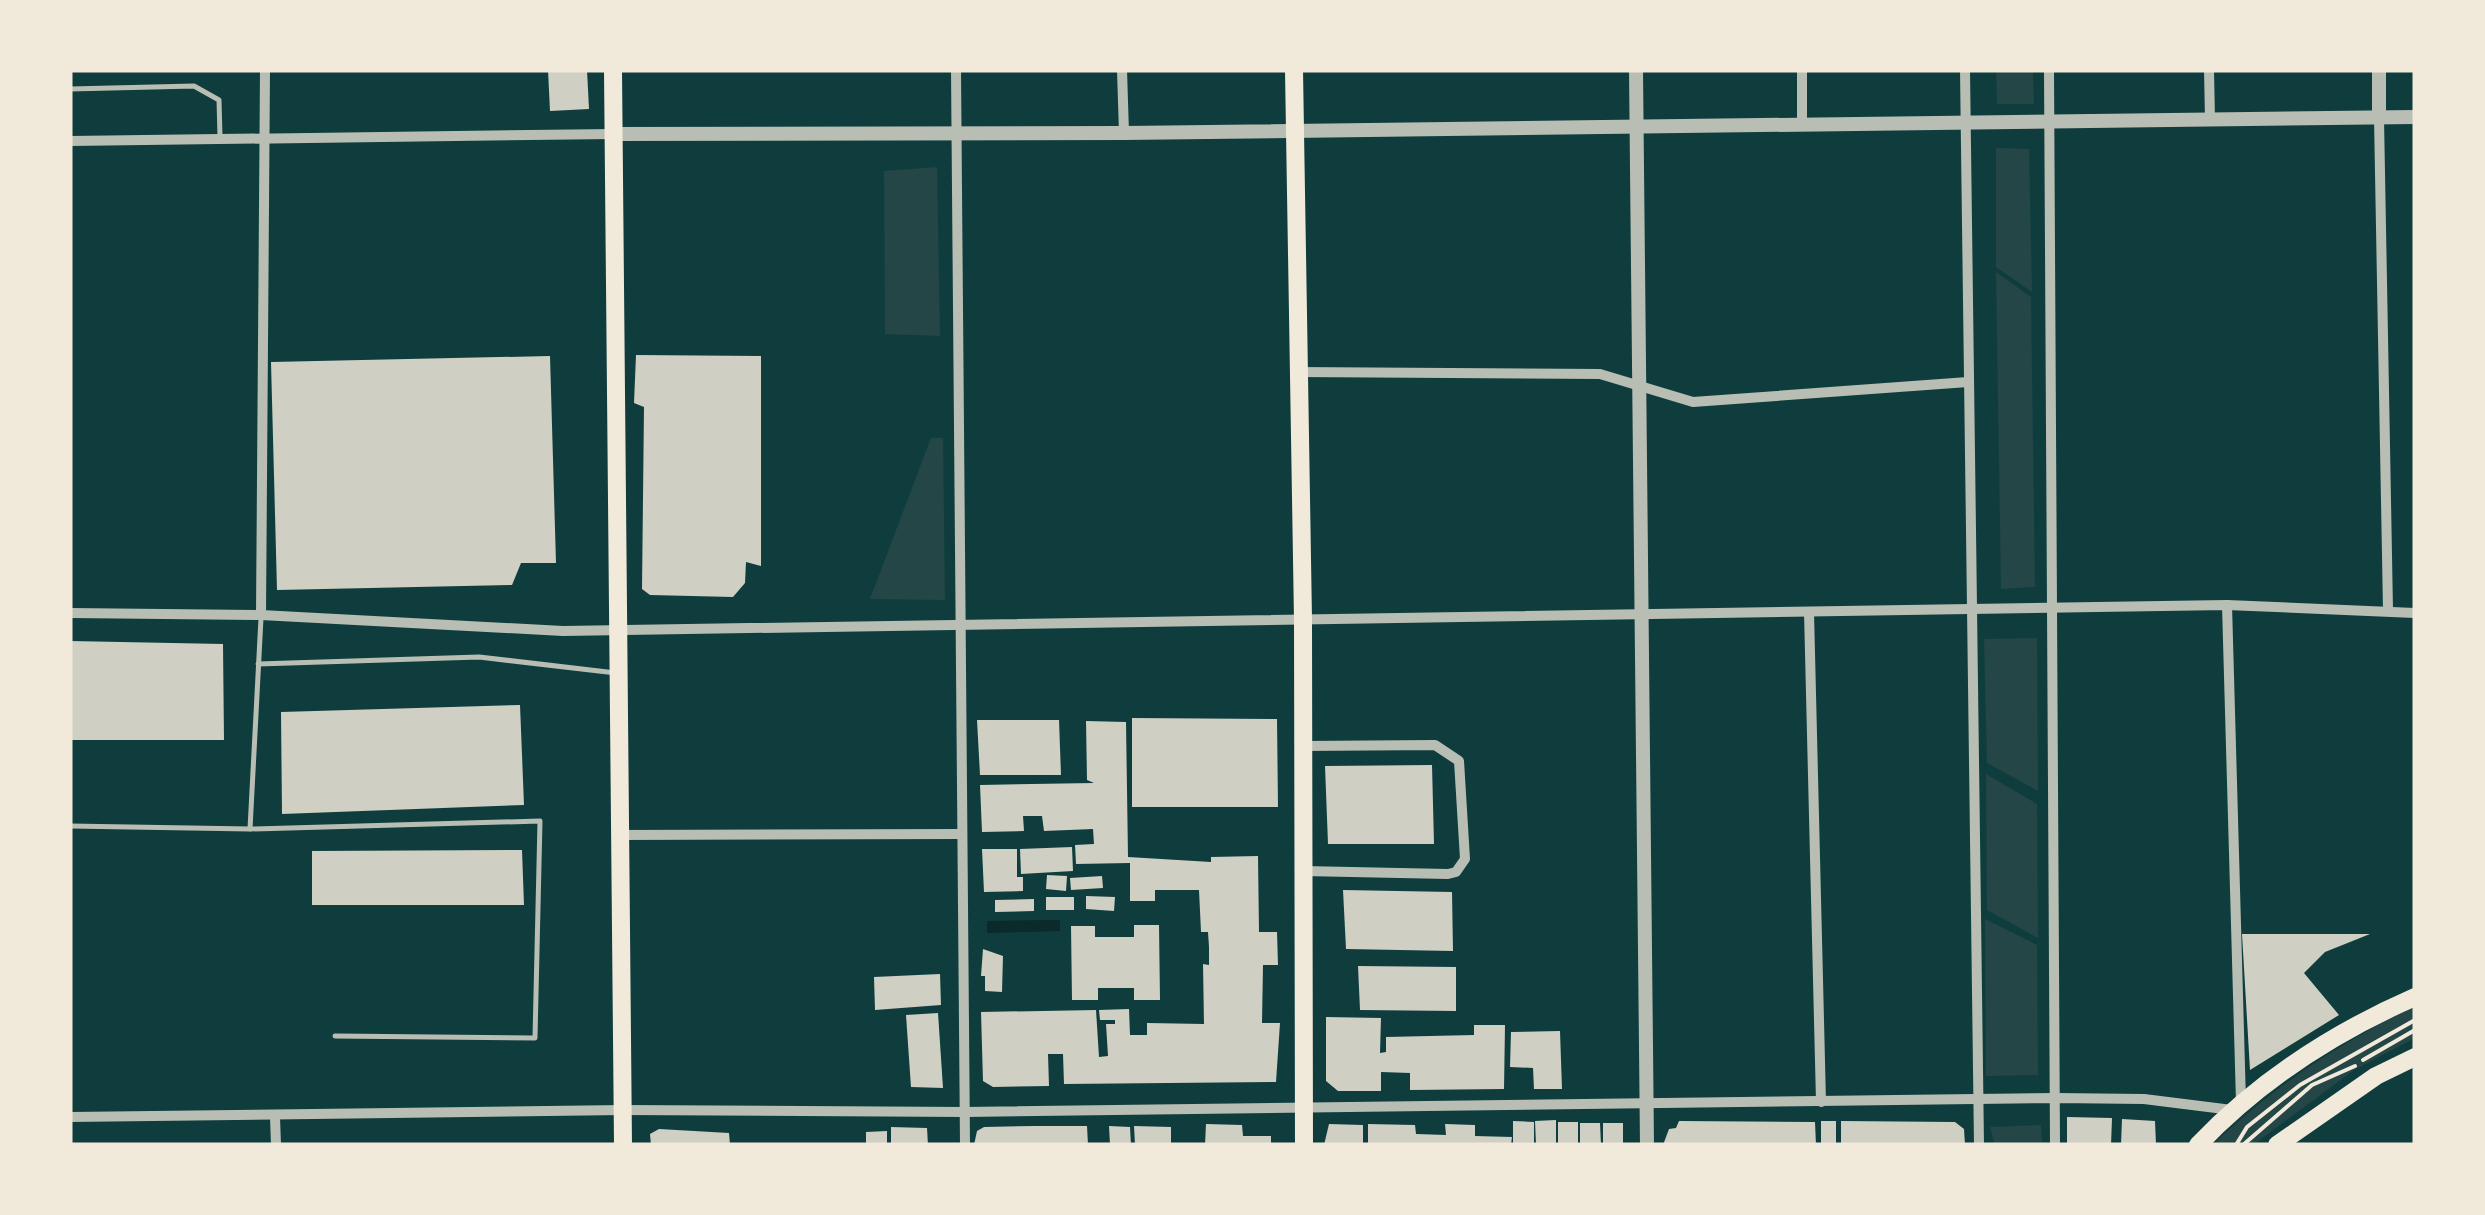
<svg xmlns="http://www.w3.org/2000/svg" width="2485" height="1215" viewBox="0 0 2485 1215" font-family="Ubuntu,sans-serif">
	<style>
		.green { fill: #244646 }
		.water { fill: #0a2a2b }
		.building { fill: #cfcfc3 }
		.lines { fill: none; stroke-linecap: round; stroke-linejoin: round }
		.path { stroke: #f1e9da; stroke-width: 4 }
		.service { stroke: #b8beb3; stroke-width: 5 }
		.minor { stroke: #b8beb3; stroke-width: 10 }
		.tertiary { stroke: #b8beb3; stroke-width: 14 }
		.primary { stroke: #f1e9da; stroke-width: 18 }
	</style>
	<rect width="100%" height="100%" fill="#0f3d3e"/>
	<g class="green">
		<polygon points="1996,70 2033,70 2034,104 1997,104"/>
		<polygon points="1996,148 2029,149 2032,292 1996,267"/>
		<polygon points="937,167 940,336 885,334 884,171"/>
		<polygon points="1996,272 2031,297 2035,587 2001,589"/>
		<polygon points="931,438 943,438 945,600 870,599"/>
		<polygon points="2037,638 2038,791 1987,763 1984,639"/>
		<polygon points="1986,774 2037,804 2038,938 1987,910"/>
		<polygon points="1985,919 2037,945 2038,1075 1986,1076"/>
		<path d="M 2415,1006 L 2415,1038 L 2354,1070 L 2253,1145 L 2213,1145 C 2273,1086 2341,1043 2415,1006 Z"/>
		<polygon points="2041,1125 2042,1145 1995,1145 1990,1127"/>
	</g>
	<polygon class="water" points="1060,920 1060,931 987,933 987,921"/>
	<g class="building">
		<polygon points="548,70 587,70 589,109 550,111"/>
		<polygon points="636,355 761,356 761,566 746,562 745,583 733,597 650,595 642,589 644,407 634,403"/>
		<polygon points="550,356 556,563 521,563 512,585 277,590 271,362"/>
		<polygon points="70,641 223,644 224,740 70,740"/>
		<polygon points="520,705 524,805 282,814 281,712"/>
		<polygon points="1132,718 1277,719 1278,807 1132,807"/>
		<polygon points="977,720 1059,720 1061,775 980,775"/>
		<polygon points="1086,721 1126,722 1128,857 1211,862 1211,857 1258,856 1259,932 1277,932 1278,965 1263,965 1262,1023 1280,1023 1276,1082 1064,1084 1063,1054 1048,1054 1049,1086 993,1087 983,1081 981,1012 1096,1010 1099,1057 1108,1056 1106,1024 1115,1024 1115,1020 1100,1020 1099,1010 1129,1009 1130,1035 1147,1035 1147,1023 1204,1024 1203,964 1209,965 1209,947 1208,932 1201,932 1199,890 1155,890 1155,901 1130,901 1130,863 1076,864 1075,845 1094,844 1093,829 1044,831 1042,816 1023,816 1024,831 982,832 980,785 1094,783 1087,780"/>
		<polygon points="1432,765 1434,844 1328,844 1325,766"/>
		<polygon points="1072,847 1073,871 1021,874 1020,849"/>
		<polygon points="982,849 1017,849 1017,877 1023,877 1023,891 984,892"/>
		<polygon points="522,850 524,905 312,905 312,851"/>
		<polygon points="1047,875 1067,876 1066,891 1046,889"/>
		<polygon points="1102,876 1103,888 1071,890 1070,878"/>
		<polygon points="1343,890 1452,892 1453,951 1346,949"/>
		<polygon points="1086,896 1115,897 1114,911 1086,909"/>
		<rect x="1046" y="897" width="28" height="13"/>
		<polygon points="1034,899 1034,911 995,912 995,900"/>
		<polygon points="1134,925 1159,925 1160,1000 1134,1000 1134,988 1098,988 1098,1000 1072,1000 1071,926 1095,926 1095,937 1134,937"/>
		<polygon points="2242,934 2370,934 2325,952 2304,973 2339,1015 2250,1070"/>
		<polygon points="983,949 1003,956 1002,992 985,991 985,976 981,976"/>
		<polygon points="1358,966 1456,967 1456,1011 1360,1010"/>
		<polygon points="940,974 941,1005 875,1010 874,977"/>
		<polygon points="938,1013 943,1088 911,1087 906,1015"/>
		<polygon points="1326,1017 1381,1018 1380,1053 1386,1052 1386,1037 1474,1035 1474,1025 1505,1025 1504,1089 1410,1090 1410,1073 1381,1072 1381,1091 1338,1091 1326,1081"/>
		<polygon points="1560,1031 1562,1089 1534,1089 1533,1068 1510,1067 1511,1032"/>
		<polygon points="2067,1117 2112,1118 2111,1145 2067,1145"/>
		<polygon points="2122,1119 2155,1121 2156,1145 2121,1145"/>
		<polygon points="1556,1120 1556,1145 1536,1145 1535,1121"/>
		<polygon points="1513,1121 1534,1122 1534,1145 1513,1145"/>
		<polygon points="1679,1121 1815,1122 1816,1145 1663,1145 1669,1129 1676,1128"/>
		<rect x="1821" y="1121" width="15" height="24"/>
		<polygon points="1841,1121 1955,1122 1964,1129 1965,1145 1841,1145"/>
		<rect x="1558" y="1122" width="20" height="23"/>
		<polygon points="1580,1123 1600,1123 1601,1145 1580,1145"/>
		<rect x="1603" y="1123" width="20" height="22"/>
		<polygon points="1206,1124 1242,1125 1243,1136 1271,1136 1271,1145 1205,1145"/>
		<polygon points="1329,1124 1363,1125 1363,1145 1324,1145"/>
		<polygon points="1368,1124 1415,1125 1416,1134 1446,1135 1445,1124 1475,1125 1475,1136 1512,1137 1511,1145 1368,1145"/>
		<polygon points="1034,1126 1087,1126 1088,1145 974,1145 977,1131 984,1127"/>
		<polygon points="1109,1126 1130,1127 1131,1145 1110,1145"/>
		<polygon points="1134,1126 1171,1127 1171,1145 1135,1145"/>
		<polygon points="891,1127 927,1128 928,1145 891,1145"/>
		<polygon points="659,1129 729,1133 730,1145 651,1145 650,1134"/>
		<polygon points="887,1131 887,1145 866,1145 866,1132"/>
	</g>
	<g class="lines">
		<g class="path">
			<polyline points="2363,1060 2415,1030"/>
			<polyline points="2236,1145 2247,1127 2300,1085 2415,1020"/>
			<polyline points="2243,1145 2312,1085 2355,1066"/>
		</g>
		<g class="service">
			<polyline points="70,89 194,86 219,100 220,137"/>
			<polyline points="258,664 479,657 616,673"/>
			<polyline points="70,826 250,829 261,618"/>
			<polyline points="250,829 540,821 535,1038 335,1036"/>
		</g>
		<g class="minor">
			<polyline points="956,70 965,1145"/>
			<polyline points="1122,70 1124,133"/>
			<polyline points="1965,70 1979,1145"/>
			<polyline points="2049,70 2055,1145"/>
			<polyline points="2209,70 2210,119"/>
			<polyline points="2379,118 2388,610"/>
			<polyline points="1802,124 1802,70"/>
			<polyline points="70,141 613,134"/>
			<polyline points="1296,372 1600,374 1693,402 1968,382"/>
			<polyline points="2227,605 2241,1102"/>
			<polyline points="1809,612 1821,1102"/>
			<polyline points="70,613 261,615 563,631 2227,605 2415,613"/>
			<polyline points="261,615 265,70"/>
			<polyline points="1302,746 1435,745 1459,761 1465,859 1456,872 1448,874 1303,871"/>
			<polyline points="620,835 962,834"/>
			<polyline points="70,1117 623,1110 965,1112 2056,1098 2144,1099 2232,1110"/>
			<polyline points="275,1117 276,1145"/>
		</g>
		<g class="tertiary">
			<polyline points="1636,70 1647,1145"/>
			<polyline points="2379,70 2379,118"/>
			<polyline points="613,134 1124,133 2415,117"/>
		</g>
		<g class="primary">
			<polyline points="613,70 623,1145"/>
			<polyline points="1294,70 1303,620 1304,1145"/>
			<path d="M 2198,1145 C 2259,1081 2335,1032 2415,997"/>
			<polyline points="2277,1145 2376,1076 2415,1057"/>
		</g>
	</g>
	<rect width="2485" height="1215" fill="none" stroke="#f1e9da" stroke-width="145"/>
</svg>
